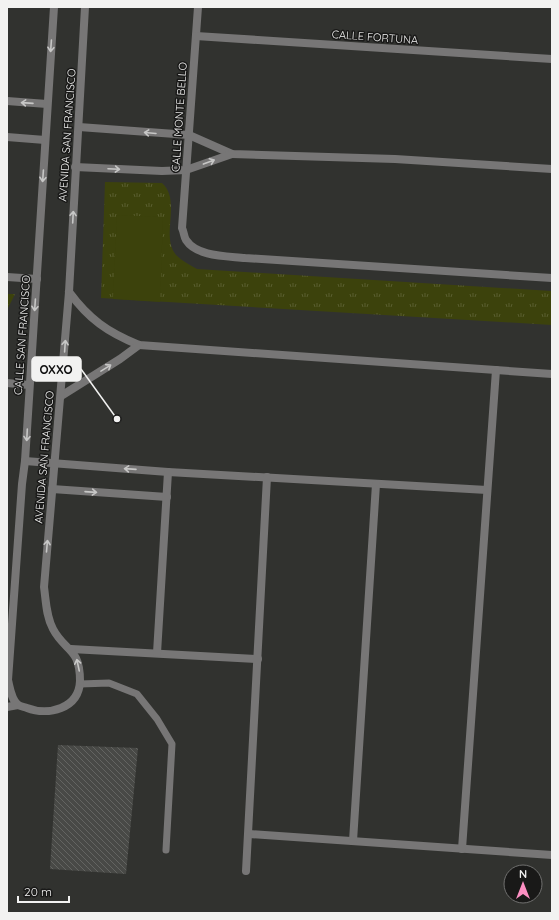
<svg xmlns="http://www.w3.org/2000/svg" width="559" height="920" viewBox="0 0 559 920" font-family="Quicksand,sans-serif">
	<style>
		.grass { fill: url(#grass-tufts) }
		.pitch { fill: #3c420c }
		.building { fill: url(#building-back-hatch) }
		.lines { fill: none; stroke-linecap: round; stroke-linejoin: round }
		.service { stroke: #777676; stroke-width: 7 }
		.minor { stroke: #777676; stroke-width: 8 }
		.tertiary { stroke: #777676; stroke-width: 8 }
		.oneway { stroke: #c7c7c6 }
		.labels { text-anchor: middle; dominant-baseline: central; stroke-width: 3; stroke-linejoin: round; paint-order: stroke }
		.street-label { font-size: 11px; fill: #f2f2f1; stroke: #191918 }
		.leader { fill: none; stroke: #f2f2f1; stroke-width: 1.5 }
		.callout-dot { fill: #f2f2f1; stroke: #191918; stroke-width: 1.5 }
		.callout { fill: #f2f2f1; stroke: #f2f2f1; stroke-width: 1.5 }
		.callout-label { font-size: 12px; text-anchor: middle; font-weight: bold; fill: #111 }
	</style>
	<defs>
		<pattern id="grass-tufts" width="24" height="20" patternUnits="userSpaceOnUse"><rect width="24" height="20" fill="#3c420c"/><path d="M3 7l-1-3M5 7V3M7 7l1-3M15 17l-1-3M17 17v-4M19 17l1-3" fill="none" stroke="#595e30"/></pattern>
		<pattern id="building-back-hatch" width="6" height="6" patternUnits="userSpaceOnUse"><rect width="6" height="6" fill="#484946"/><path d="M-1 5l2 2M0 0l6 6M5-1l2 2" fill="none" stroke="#636461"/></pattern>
	</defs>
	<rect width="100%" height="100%" fill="#31322f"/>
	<g class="grass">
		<path d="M 105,182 L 162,183 C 182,201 160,236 176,255 C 182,261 190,265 197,269 L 552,291 L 552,325 L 101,298 Z"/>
		<polygon points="7,294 15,294 7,310"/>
	</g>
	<polygon class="pitch" points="117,215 163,217 160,302 113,299"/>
	<polygon class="building" points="58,745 138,748 126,874 50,869"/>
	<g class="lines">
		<polyline class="service" points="80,684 109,683 137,694 157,719 172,744 166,850"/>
		<g class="minor">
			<path d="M 198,7 L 182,228 C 184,232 184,237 186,240 C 197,257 227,256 245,258 L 552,278"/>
			<polyline points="196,36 552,59"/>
			<polyline points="7,101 47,104"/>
			<polyline points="79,127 189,135 232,154 395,159 552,169"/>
			<polyline points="7,137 45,140"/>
			<polyline points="75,167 162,171 186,170 232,154"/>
			<polyline points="7,277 37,279"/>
			<path d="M 69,292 C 89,319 107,332 139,345 L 552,374"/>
			<polyline points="7,383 29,385"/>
			<polyline points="61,396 120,359 139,345"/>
			<polyline points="25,461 168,472"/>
			<polyline points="52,489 167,497"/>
			<polyline points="71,649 258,659"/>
			<polyline points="157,653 168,472 487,490"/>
			<polyline points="7,707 18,705"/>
			<polyline points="249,834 552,855"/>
			<polyline points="353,841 376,484"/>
			<polyline points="462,849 496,370"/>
			<polyline points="246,871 267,477"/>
		</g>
		<path class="tertiary" d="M 54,7 L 25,461 L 22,484 L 8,680 C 10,688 11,699 18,705 C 20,706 24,707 27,708 C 48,716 79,709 80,681 C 80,647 65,652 53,629 C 46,616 46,601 44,587 L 69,292 L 85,7"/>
	</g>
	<defs><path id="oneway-shaft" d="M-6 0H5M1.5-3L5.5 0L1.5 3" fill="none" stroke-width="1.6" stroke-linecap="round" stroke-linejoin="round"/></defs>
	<g class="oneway">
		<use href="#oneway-shaft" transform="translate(51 46) rotate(94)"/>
		<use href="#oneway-shaft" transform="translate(27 103) rotate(-176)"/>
		<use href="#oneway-shaft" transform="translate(150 133) rotate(-175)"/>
		<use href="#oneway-shaft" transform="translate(209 162) rotate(-20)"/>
		<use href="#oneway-shaft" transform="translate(114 169) rotate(3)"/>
		<use href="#oneway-shaft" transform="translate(43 176) rotate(94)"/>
		<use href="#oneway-shaft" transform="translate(73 217) rotate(-87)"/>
		<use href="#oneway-shaft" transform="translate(35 305) rotate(94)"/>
		<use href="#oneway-shaft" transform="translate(65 346) rotate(-86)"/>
		<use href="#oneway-shaft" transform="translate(106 368) rotate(-32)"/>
		<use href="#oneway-shaft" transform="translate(27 435) rotate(93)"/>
		<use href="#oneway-shaft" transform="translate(130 469) rotate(-176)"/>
		<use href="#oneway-shaft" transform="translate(91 492) rotate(4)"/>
		<use href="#oneway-shaft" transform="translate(47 546) rotate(-85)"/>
		<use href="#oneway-shaft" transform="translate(78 665) rotate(-102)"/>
	</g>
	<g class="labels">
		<g class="street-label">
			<text transform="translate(375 37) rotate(4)">CALLE FORTUNA</text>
			<text transform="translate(179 117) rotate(-86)">CALLE MONTE BELLO</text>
			<text transform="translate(67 135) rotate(-86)">AVENIDA SAN FRANCISCO</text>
			<text transform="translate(22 335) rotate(-86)">CALLE SAN FRANCISCO</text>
			<text transform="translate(44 457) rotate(-85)">AVENIDA SAN FRANCISCO</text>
		</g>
	</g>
	<path class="leader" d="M117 419L81 369"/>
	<circle class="callout-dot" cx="117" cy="419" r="4"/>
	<rect class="callout" x="32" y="357" width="49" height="24" rx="4"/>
	<g class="callout-label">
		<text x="56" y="374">OXXO</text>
	</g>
	<rect width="559" height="920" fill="none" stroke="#f2f2f1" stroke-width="16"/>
	<g transform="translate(523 884)"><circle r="19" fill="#191918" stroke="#70706f"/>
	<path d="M0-3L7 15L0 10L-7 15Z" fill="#fc8fc2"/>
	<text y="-6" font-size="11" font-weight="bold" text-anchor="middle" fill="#f2f2f1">N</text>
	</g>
	<path d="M18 896v6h51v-6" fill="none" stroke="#f2f2f1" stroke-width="2"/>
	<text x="24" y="896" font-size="12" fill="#f2f2f1" stroke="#191918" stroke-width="3" paint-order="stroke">20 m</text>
</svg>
